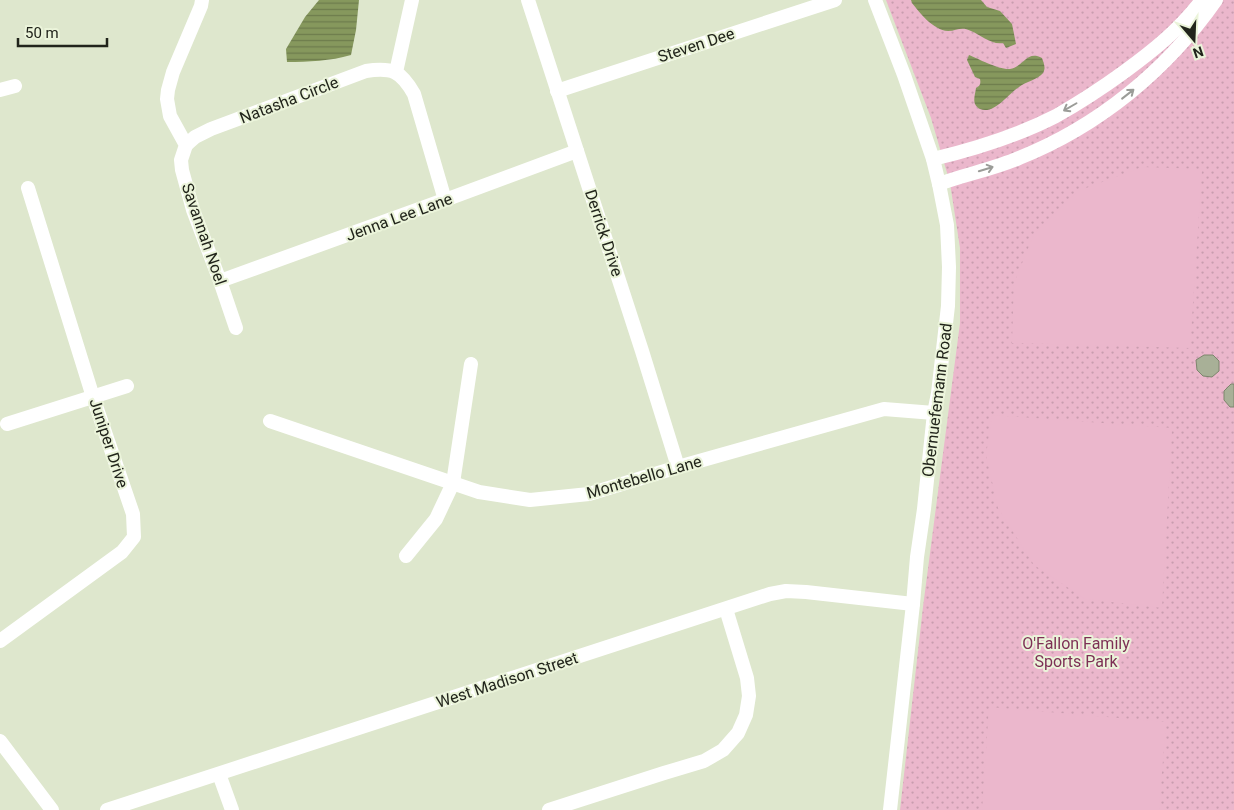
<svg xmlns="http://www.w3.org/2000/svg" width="1234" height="810" viewBox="0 0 1234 810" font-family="Roboto,sans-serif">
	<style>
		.park { fill: url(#park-dots) }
		.pitch { fill: #ebb7cc }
		.water { fill: url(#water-rules) }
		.building { fill: #a8b097; stroke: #7d856d }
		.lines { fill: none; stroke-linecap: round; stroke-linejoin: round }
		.minor { stroke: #fff; stroke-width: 14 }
		.oneway { stroke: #9b9c98 }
		.labels { text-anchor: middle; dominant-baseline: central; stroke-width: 4; stroke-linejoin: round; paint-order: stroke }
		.street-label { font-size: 16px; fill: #21241b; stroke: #ebf4da }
		.park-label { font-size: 16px; fill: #7d3055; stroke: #ebf4da }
	</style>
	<defs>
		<pattern id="park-dots" width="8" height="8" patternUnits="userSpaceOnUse" patternTransform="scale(1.25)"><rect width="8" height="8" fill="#ebb7cc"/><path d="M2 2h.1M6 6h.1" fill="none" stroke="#c99daf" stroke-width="1.8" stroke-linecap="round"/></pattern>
		<pattern id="water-rules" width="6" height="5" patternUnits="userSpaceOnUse" patternTransform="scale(1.25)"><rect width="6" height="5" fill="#86985d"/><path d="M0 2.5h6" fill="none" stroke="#6d7c4c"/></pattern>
	</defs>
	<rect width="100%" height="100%" fill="#dee7cd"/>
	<polygon class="park" points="886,0 1234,0 1234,810 900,810 923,607 960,323 960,248 950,183 931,118"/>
	<g class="pitch">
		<polygon points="1142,167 1202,169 1190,348 1012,343 1014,283 1034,234 1078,191"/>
		<polygon points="992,415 1172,428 1162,608 1085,599 1034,565 998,508 986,455"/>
		<polygon points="989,707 1166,722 1159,810 982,810"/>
	</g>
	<g class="water">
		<path d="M 319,0 L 359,0 L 356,30 L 351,55 C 330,61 309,62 287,62 L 286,49 L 305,17 Z"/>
		<path d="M 911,0 L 981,0 L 987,7 L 1000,11 L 1012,24 L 1016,44 L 1006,48 L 1003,43 C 991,45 981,35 971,31 C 961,26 957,31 948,31 C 933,30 920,13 912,3 Z"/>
		<path d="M 969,55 C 979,59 999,70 1010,69 C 1024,67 1026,50 1042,58 C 1044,64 1046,68 1043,73 C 1039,79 1025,82 1019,87 C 1008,94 994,115 980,109 C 971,104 975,96 976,88 C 980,86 981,84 980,79 L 975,77 L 967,60 Z"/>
	</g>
	<g class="building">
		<polygon points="1204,355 1213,355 1219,361 1219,371 1212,377 1203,376 1197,370 1196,360"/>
		<polygon points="1231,384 1234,384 1234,407 1230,407 1224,400 1224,391"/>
	</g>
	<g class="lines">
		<g class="minor">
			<polyline points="202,0 201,6 173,72 168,90 167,99 170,116 186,145 181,160 182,170 193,210 220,281 236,328"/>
			<polyline points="528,0 642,351 678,467"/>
			<polyline points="875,0 904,75 933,159 939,184 947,225 949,267 948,306 938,393 934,413 924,509 917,557 913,604 890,810"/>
			<polyline points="396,72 412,0"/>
			<polyline points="0,90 15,86"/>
			<polyline points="557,91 835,0"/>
			<path d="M 186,145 L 195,137 L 211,129 L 366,71 C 392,67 401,71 414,94 L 445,200"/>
			<path d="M 933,159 C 975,149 1017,136 1056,116 C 1079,103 1102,88 1124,72 C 1154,50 1179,30 1202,0"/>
			<path d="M 939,184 C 966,174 994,169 1019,158 C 1099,126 1167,70 1216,0"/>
			<polyline points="220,281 441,201 445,200 577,151"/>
			<polyline points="270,421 479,492 530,500 589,494 678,467 884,409 934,413"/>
			<polyline points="7,424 127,386"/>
			<polyline points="406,556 436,519 453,483 471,364"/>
			<polyline points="0,641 122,552 134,537 133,514 93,397 28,188"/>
			<polyline points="0,741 52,810"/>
			<polyline points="219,774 232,810"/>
			<polyline points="107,810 770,594 786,591 806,592 913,604"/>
			<polyline points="549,810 664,773 704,761 723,750 738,733 746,715 749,696 747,678 726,609"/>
		</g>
	</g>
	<defs><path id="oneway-shaft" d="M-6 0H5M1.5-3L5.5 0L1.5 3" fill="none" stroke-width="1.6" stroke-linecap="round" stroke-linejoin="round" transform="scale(1.25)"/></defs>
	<g class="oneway">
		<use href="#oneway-shaft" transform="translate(1128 94) rotate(-38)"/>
		<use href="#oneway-shaft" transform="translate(1070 107) rotate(150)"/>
		<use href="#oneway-shaft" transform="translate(986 169) rotate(-17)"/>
	</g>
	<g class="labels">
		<g class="street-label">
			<text transform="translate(696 45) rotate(-18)">Steven Dee</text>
			<text transform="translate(289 100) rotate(-21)">Natasha Circle</text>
			<text transform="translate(399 217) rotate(-20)">Jenna Lee Lane</text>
			<text transform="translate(604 233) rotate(72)">Derrick Drive</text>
			<text transform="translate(204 234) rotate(71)">Savannah Noel</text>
			<text transform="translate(937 400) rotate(-83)">Obernuefemann Road</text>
			<text transform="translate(109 443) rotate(72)">Juniper Drive</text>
			<text transform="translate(644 477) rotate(-16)">Montebello Lane</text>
			<text transform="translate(507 680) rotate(-18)">West Madison Street</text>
		</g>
		<g class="park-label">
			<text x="1076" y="643">O'Fallon Family<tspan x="1076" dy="18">Sports Park</tspan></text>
		</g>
	</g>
	<g transform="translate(1194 40) rotate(161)" stroke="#ebf4da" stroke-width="4" paint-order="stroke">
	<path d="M0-4L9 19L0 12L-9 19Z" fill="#21241b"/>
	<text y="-8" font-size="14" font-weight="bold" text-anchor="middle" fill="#21241b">N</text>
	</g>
	<path d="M18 38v8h89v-8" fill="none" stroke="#21241b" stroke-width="2.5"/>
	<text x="25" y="38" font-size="15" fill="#21241b" stroke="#ebf4da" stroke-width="4" paint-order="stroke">50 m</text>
</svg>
